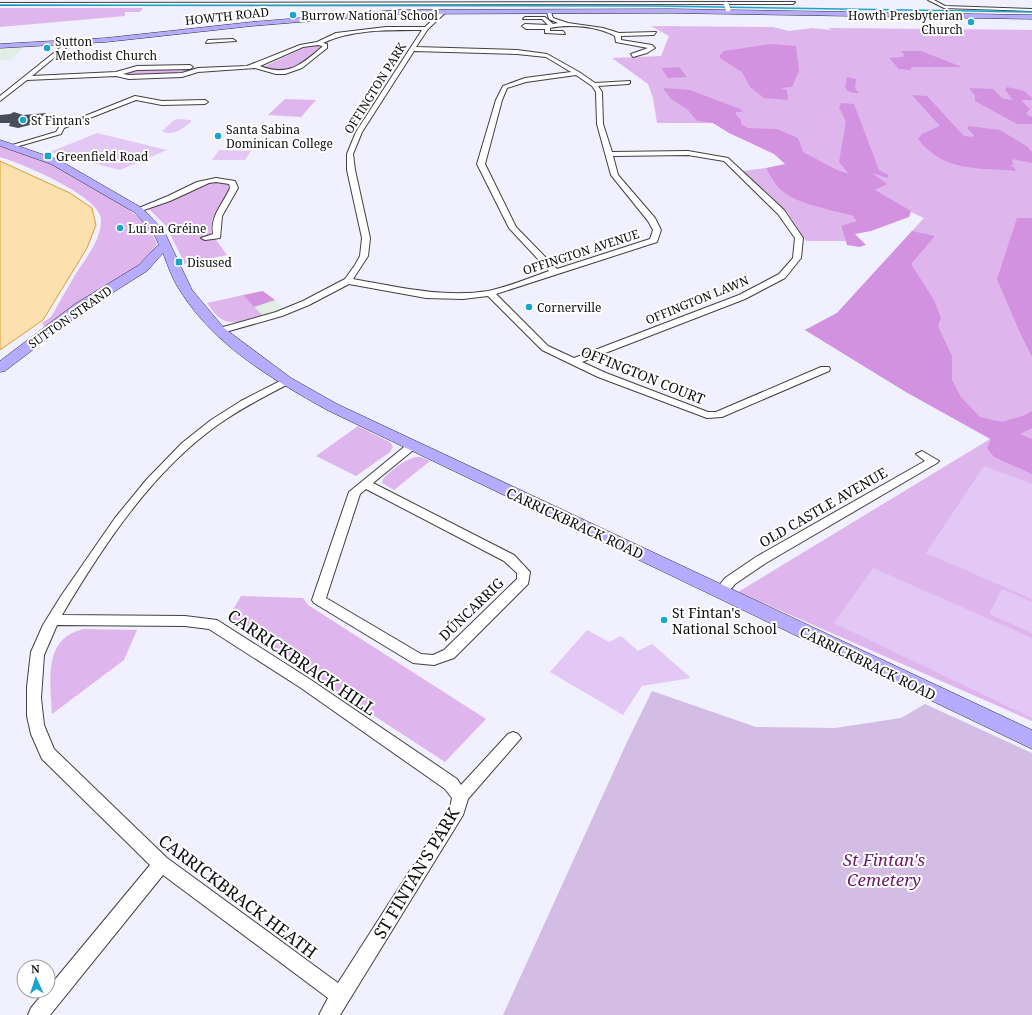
<svg xmlns="http://www.w3.org/2000/svg" width="1032" height="1015" viewBox="0 0 1032 1015" font-family="'Noto Serif',serif">
	<style>
		.industrial { fill: #e2eee4 }
		.green { fill: #dfb5ee }
		.forest { fill: #d292e0 }
		.cemetery { fill: #d4bde4 }
		.pitch { fill: #e3c7f4 }
		.water { fill: #fce0ae; stroke: #dba02e }
		.building { fill: #494f58 }
		.lines { fill: none; stroke-linecap: round; stroke-linejoin: round }
		.street-casing { stroke: #414141; stroke-width: 2 }
		.secondary-casing { stroke: #303030; stroke-width: 1 }
		.street { fill: #fff; fill-rule: evenodd }
		.secondary { fill: #b7abff; fill-rule: evenodd }
		.rail { stroke: #18a6cd; stroke-width: 1.5 }
		.street-bridge-casing { stroke: #414141; stroke-width: 5.5; stroke-linecap: butt }
		.street-bridge { stroke: #fff; stroke-width: 5 }
		.poi-dot { fill: #18a6cd; stroke: #fff; stroke-width: 1.5 }
		.labels { text-anchor: middle; dominant-baseline: central; stroke-width: 4; stroke-linejoin: round; paint-order: stroke }
		.far-poi-label { font-size: 12px; fill: #0e0e0e; stroke: #fff; text-anchor: start }
		.far-street-label { font-size: 12px; fill: #0e0e0e; stroke: #fff }
		.street-label { font-size: 14px; fill: #0e0e0e; stroke: #fff }
		.poi-label { font-size: 14px; fill: #0e0e0e; stroke: #fff; text-anchor: start }
		.near-street-label { font-size: 17px; fill: #0e0e0e; stroke: #fff }
		.near-park-label { font-size: 17px; font-style: italic; fill: #6d1868; stroke: #fff }
	</style>
	<rect width="100%" height="100%" fill="#f1f0ff"/>
	<g class="industrial">
		<polygon points="565,7 565,10 422,11 422,9 504,9"/>
		<polygon points="25,46 11,60 0,60 0,52 4,47"/>
		<polygon points="275,300 284,309 263,316 254,307"/>
	</g>
	<g class="green">
		<polygon points="0,8 143,8 140,12 125,12 125,16 0,27"/>
		<polygon points="651,26 773,27 789,31 812,28 832,30 828,28 1032,30 1032,721 738,592 990,439 906,392 805,330 837,313 924,218 713,123 657,123 653,98 648,84 612,58 661,56 669,36"/>
		<path d="M 318,45 L 323,47 C 300,63 295,77 263,67 L 308,46 Z"/>
		<polygon points="190,68 190,71 185,73 128,75 124,74 130,70"/>
		<polygon points="285,99 316,100 301,117 268,115"/>
		<path d="M 0,146 L 56,165 L 124,206 L 147,224 L 157,244 L 138,267 L 45,327 L 42,323 L 51,317 C 59,303 66,290 74,277 C 84,260 102,240 101,219 C 100,196 21,163 0,157 Z"/>
		<polygon points="766,168 773,181 816,206 853,216 856,221 841,227 846,241 806,241 788,213 743,171"/>
		<polygon points="207,182 220,182 228,185 229,191 212,220 211,233 227,255 185,264 166,226 148,208"/>
		<path d="M 243,295 L 263,316 C 251,319 231,327 220,318 C 215,315 211,308 207,303 Z"/>
		<polygon points="358,426 391,443 393,447 390,452 356,476 316,456"/>
		<path d="M 415,457 L 421,457 L 430,461 L 394,490 L 382,483 L 383,479 C 391,470 403,461 415,457 Z"/>
		<polygon points="241,596 303,598 308,605 486,719 445,762 227,620"/>
		<path d="M 84,629 L 137,630 L 124,660 L 52,714 C 51,681 42,638 84,629 Z"/>
	</g>
	<g class="forest">
		<polygon points="771,44 796,46 799,71 792,87 780,88 787,90 788,100 764,98 750,87 742,72 721,59 719,56 724,51"/>
		<polygon points="901,51 921,51 962,67 914,67 911,68 911,70 899,69 889,58 903,57 904,55"/>
		<polygon points="679,67 687,77 668,78 661,68"/>
		<path d="M 847,77 L 856,79 L 855,88 L 859,93 C 853,93 848,93 845,87 Z"/>
		<polygon points="1007,87 1024,91 1032,98 1032,100 1021,100 1030,109 1026,114 1032,117 1032,124 1017,124 975,101 975,95 970,90 970,88 993,89 1003,99 1013,100 1005,90"/>
		<path d="M 663,88 L 690,90 L 740,109 L 743,112 L 736,112 L 736,115 L 741,120 L 741,124 L 748,128 L 777,129 L 798,138 L 803,152 L 835,169 L 849,174 L 839,162 L 846,122 L 839,107 L 841,103 L 854,104 L 879,170 L 888,175 L 888,178 L 872,173 L 887,184 L 875,190 L 911,211 L 909,217 L 871,231 L 855,234 L 866,245 L 859,247 L 847,245 L 841,226 L 856,221 L 853,216 C 835,211 799,204 785,193 C 776,187 771,178 766,168 L 785,164 L 774,154 L 729,133 L 713,123 L 697,121 L 687,109 L 671,99 Z"/>
		<path d="M 912,95 L 927,96 L 964,136 L 972,137 L 974,135 L 968,129 L 968,126 L 1000,130 L 1028,147 L 1032,152 L 1032,163 L 1012,159 L 1013,165 L 1009,166 L 1014,167 L 1016,171 C 977,167 945,173 918,139 L 922,134 L 940,126 Z"/>
		<polygon points="1017,218 1032,218 1032,357 1020,333 997,279"/>
		<polygon points="912,231 935,236 911,264 934,300 941,318 938,326 952,356 952,380 961,397 980,417 1002,422 1025,415 1032,411 1032,428 1020,434 1032,439 1032,474 994,457 987,448 991,439 906,392 805,330 837,313"/>
		<polygon points="263,291 275,300 254,307 243,295"/>
	</g>
	<polygon class="cemetery" points="652,691 756,727 835,728 901,718 925,704 1032,753 1032,1015 503,1015 627,742"/>
	<g class="pitch">
		<path d="M 177,119 L 191,120 L 191,122 C 182,129 173,137 162,131 L 173,121 Z"/>
		<polygon points="97,133 167,150 120,170 50,152"/>
		<polygon points="219,150 251,151 245,160 212,160"/>
		<polygon points="984,466 1032,484 1032,599 926,553"/>
		<polygon points="873,568 1032,638 1032,718 834,623"/>
		<polygon points="1002,589 1032,602 1032,633 989,614"/>
		<polygon points="587,630 609,642 621,636 638,651 652,644 691,678 642,686 623,715 550,672"/>
	</g>
	<polygon class="water" points="0,161 70,193 92,208 96,225 87,248 43,320 0,350"/>
	<polygon class="building" points="14,112 23,115 46,113 34,124 18,128 9,126 10,123 0,123 0,115 10,114"/>
	<g class="lines">
		<defs>
			<g id="street">
				<polygon points="928,0 934,0 945,6 1032,9 1032,11 944,8"/>
				<polygon points="795,2 793,4 0,5 0,3"/>
				<path d="M 442,11 L 446,12 L 428,29 L 416,47 L 517,50 L 547,54 L 579,72 L 595,83 L 630,81 L 630,83 L 628,84 L 598,86 L 602,92 L 603,124 L 612,152 L 688,151 L 728,158 L 784,210 L 803,238 L 801,258 L 785,278 L 745,299 L 582,362 L 606,373 L 708,412 L 716,412 L 821,367 L 829,367 L 830,369 L 829,371 L 722,417 L 707,418 L 598,377 L 542,350 L 488,296 L 463,299 L 426,298 L 349,284 L 309,305 L 282,316 L 222,333 L 216,333 L 216,329 L 276,312 L 303,301 L 345,279 L 355,265 L 360,256 L 362,238 L 347,170 L 347,154 L 356,132 L 422,30 C 390,30 353,29 323,43 L 327,44 L 327,48 L 302,68 L 285,74 L 276,74 L 255,68 L 198,72 L 182,77 L 129,79 L 116,76 L 27,80 L 0,101 L 0,96 L 70,40 L 72,43 L 32,76 L 116,72 L 137,66 L 190,65 L 193,67 L 190,69 L 137,70 L 123,74 L 129,75 L 182,73 L 198,68 L 247,66 L 300,45 L 317,42 L 336,33 L 386,27 L 425,27 ZM 318,45 L 322,46 L 322,47 C 301,65 288,77 260,66 L 303,47 ZM 414,51 L 517,54 L 546,57 L 571,72 L 525,78 L 503,86 L 496,100 L 477,164 L 509,228 L 549,271 C 529,278 508,287 488,291 C 443,298 398,287 353,279 L 368,256 L 370,238 L 355,170 L 353,154 L 362,132 ZM 576,75 L 592,86 L 596,92 L 597,124 L 611,175 L 648,221 L 653,230 L 650,239 L 557,269 L 516,227 L 485,164 L 502,100 L 507,88 L 526,82 ZM 688,155 L 724,161 L 778,214 L 795,238 L 793,258 L 779,274 L 739,295 L 574,358 L 548,346 L 496,294 L 657,242 L 661,230 L 655,218 L 618,175 L 613,156 Z"/>
				<path d="M 549,11 L 551,12 L 553,18 L 568,23 L 603,28 L 619,33 L 656,32 L 654,35 L 621,36 L 621,40 L 652,45 L 655,48 L 647,53 L 633,57 L 631,54 L 648,48 L 616,42 L 615,36 C 597,26 570,24 550,28 L 550,31 L 563,31 L 565,34 L 545,33 L 545,29 L 526,29 L 522,26 L 525,24 L 548,25 L 542,19 L 523,19 L 525,17 L 545,17 L 553,24 L 558,23 L 549,19 L 547,12 Z"/>
				<polygon points="208,40 233,39 236,41 206,43"/>
				<polygon points="135,96 162,101 205,100 208,102 205,104 162,105 136,100 64,128 61,134 12,148 9,146 56,132 60,126"/>
				<path d="M 216,178 L 235,181 L 238,188 L 222,216 L 220,238 L 205,240 L 201,238 L 213,234 C 210,216 223,204 230,188 L 229,184 L 216,182 L 209,183 L 170,201 L 138,212 L 134,210 L 168,196 L 197,182 Z"/>
				<path d="M 286,378 L 290,379 L 291,381 L 290,383 C 266,396 241,408 219,424 C 152,471 103,546 62,615 L 185,616 L 217,620 L 311,680 L 457,779 L 461,785 L 508,734 L 513,732 L 518,734 L 521,738 L 468,799 L 463,815 L 340,1015 L 319,1015 L 328,998 L 163,875 L 50,1015 L 28,1015 L 31,1008 L 45,991 L 48,991 L 48,988 L 150,865 L 42,759 L 31,734 L 27,716 L 27,687 L 31,652 L 43,625 L 61,596 L 115,518 L 147,479 L 182,443 L 211,420 L 241,401 ZM 57,625 L 185,626 L 209,629 L 301,688 L 445,789 L 452,798 L 450,808 L 338,983 L 167,858 L 54,749 L 44,725 L 41,698 L 44,655 Z"/>
				<path d="M 413,442 L 417,443 L 419,445 L 417,447 L 373,483 L 514,555 L 530,572 L 528,584 L 454,658 L 434,665 L 413,663 L 314,603 L 312,600 L 349,492 L 409,443 ZM 366,489 L 504,561 L 517,573 L 517,579 L 444,650 L 433,655 L 421,654 L 326,598 L 360,494 Z"/>
				<polygon points="922,451 939,461 937,463 766,563 735,584 726,595 716,595 714,592 725,578 756,557 925,461 916,454"/>
			</g>
			<g id="secondary">
				<polygon points="670,9 1032,15 1032,19 670,13 397,14 252,26 106,42 0,48 0,44 106,38 252,22 397,10"/>
				<path d="M 0,140 L 59,160 L 142,208 L 164,231 L 192,290 L 224,328 L 291,378 L 337,404 L 1032,730 L 1032,749 L 327,410 C 272,379 215,346 181,292 C 173,281 168,266 163,253 L 147,271 L 85,310 L 5,371 L 0,372 L 0,361 L 75,304 L 139,265 L 156,247 L 159,245 L 153,232 L 134,212 L 51,164 L 0,146 Z"/>
			</g>
		</defs>
		<use href="#street" class="street-casing"/>
		<use href="#secondary" class="secondary-casing"/>
		<use href="#street" class="street"/>
		<use href="#secondary" class="secondary"/>
		<polyline class="rail" points="0,5 655,6 1032,12"/>
		<defs>
			<polyline id="street-bridge" points="726,4 728,9"/>
		</defs>
		<use href="#street-bridge" class="street-bridge-casing"/>
		<use href="#street-bridge" class="street-bridge"/>
	</g>
	<g class="poi-dot">
		<circle cx="293" cy="15" r="4"/>
		<circle cx="971" cy="22" r="4"/>
		<circle cx="47" cy="48" r="4"/>
		<circle cx="23" cy="120" r="4"/>
		<circle cx="218" cy="136" r="4"/>
		<rect x="44" y="152" width="8" height="8" rx="2"/>
		<circle cx="120" cy="228" r="4"/>
		<rect x="175" y="258" width="8" height="8" rx="2"/>
		<circle cx="529" cy="307" r="4"/>
		<circle cx="664" cy="620" r="4"/>
	</g>
	<g class="labels">
		<g class="far-poi-label">
			<text x="301" y="15">Burrow National School</text>
			<text x="963" y="15" text-anchor="end">Howth Presbyterian<tspan x="963" dy="14">Church</tspan></text>
			<text x="55" y="41">Sutton<tspan x="55" dy="14">Methodist Church</tspan></text>
			<text x="31" y="120">St Fintan's</text>
			<text x="226" y="129">Santa Sabina<tspan x="226" dy="14">Dominican College</tspan></text>
			<text x="56" y="156">Greenfield Road</text>
			<text x="128" y="228">Luí na Gréine</text>
			<text x="187" y="262">Disused</text>
			<text x="537" y="307">Cornerville</text>
		</g>
		<g class="far-street-label">
			<text transform="translate(227 16) rotate(-6)">HOWTH ROAD</text>
			<text transform="translate(375 88) rotate(-58)">OFFINGTON PARK</text>
			<text transform="translate(581 252) rotate(-18)">OFFINGTON AVENUE</text>
			<text transform="translate(697 300) rotate(-22)">OFFINGTON LAWN</text>
			<text transform="translate(70 317) rotate(-35)">SUTTON STRAND</text>
		</g>
		<g class="street-label">
			<text transform="translate(643 375) rotate(22)">OFFINGTON COURT</text>
			<text transform="translate(823 507) rotate(-30)">OLD CASTLE AVENUE</text>
			<text transform="translate(575 523) rotate(25)">CARRICKBRACK ROAD</text>
			<text transform="translate(471 609) rotate(-44)">DÚNCARRIG</text>
			<text transform="translate(868 663) rotate(26)">CARRICKBRACK ROAD</text>
		</g>
		<g class="poi-label">
			<text x="672" y="612">St Fintan's<tspan x="672" dy="16">National School</tspan></text>
		</g>
		<g class="near-street-label">
			<text transform="translate(302 662) rotate(34)">CARRICKBRACK HILL</text>
			<text transform="translate(416 873) rotate(-59)">ST FINTAN'S PARK</text>
			<text transform="translate(238 896) rotate(37)">CARRICKBRACK HEATH</text>
		</g>
		<g class="near-park-label">
			<text x="884" y="859">St Fintan's<tspan x="884" dy="20">Cemetery</tspan></text>
		</g>
	</g>
	<g transform="translate(36 979) rotate(357)"><circle r="19" fill="#ffffff" stroke="#9f9f9f"/>
	<path d="M0-3L7 15L0 10L-7 15Z" fill="#18a6cd"/>
	<text y="-6" font-size="11" font-weight="bold" text-anchor="middle" fill="#0e0e0e">N</text>
	</g>
</svg>
